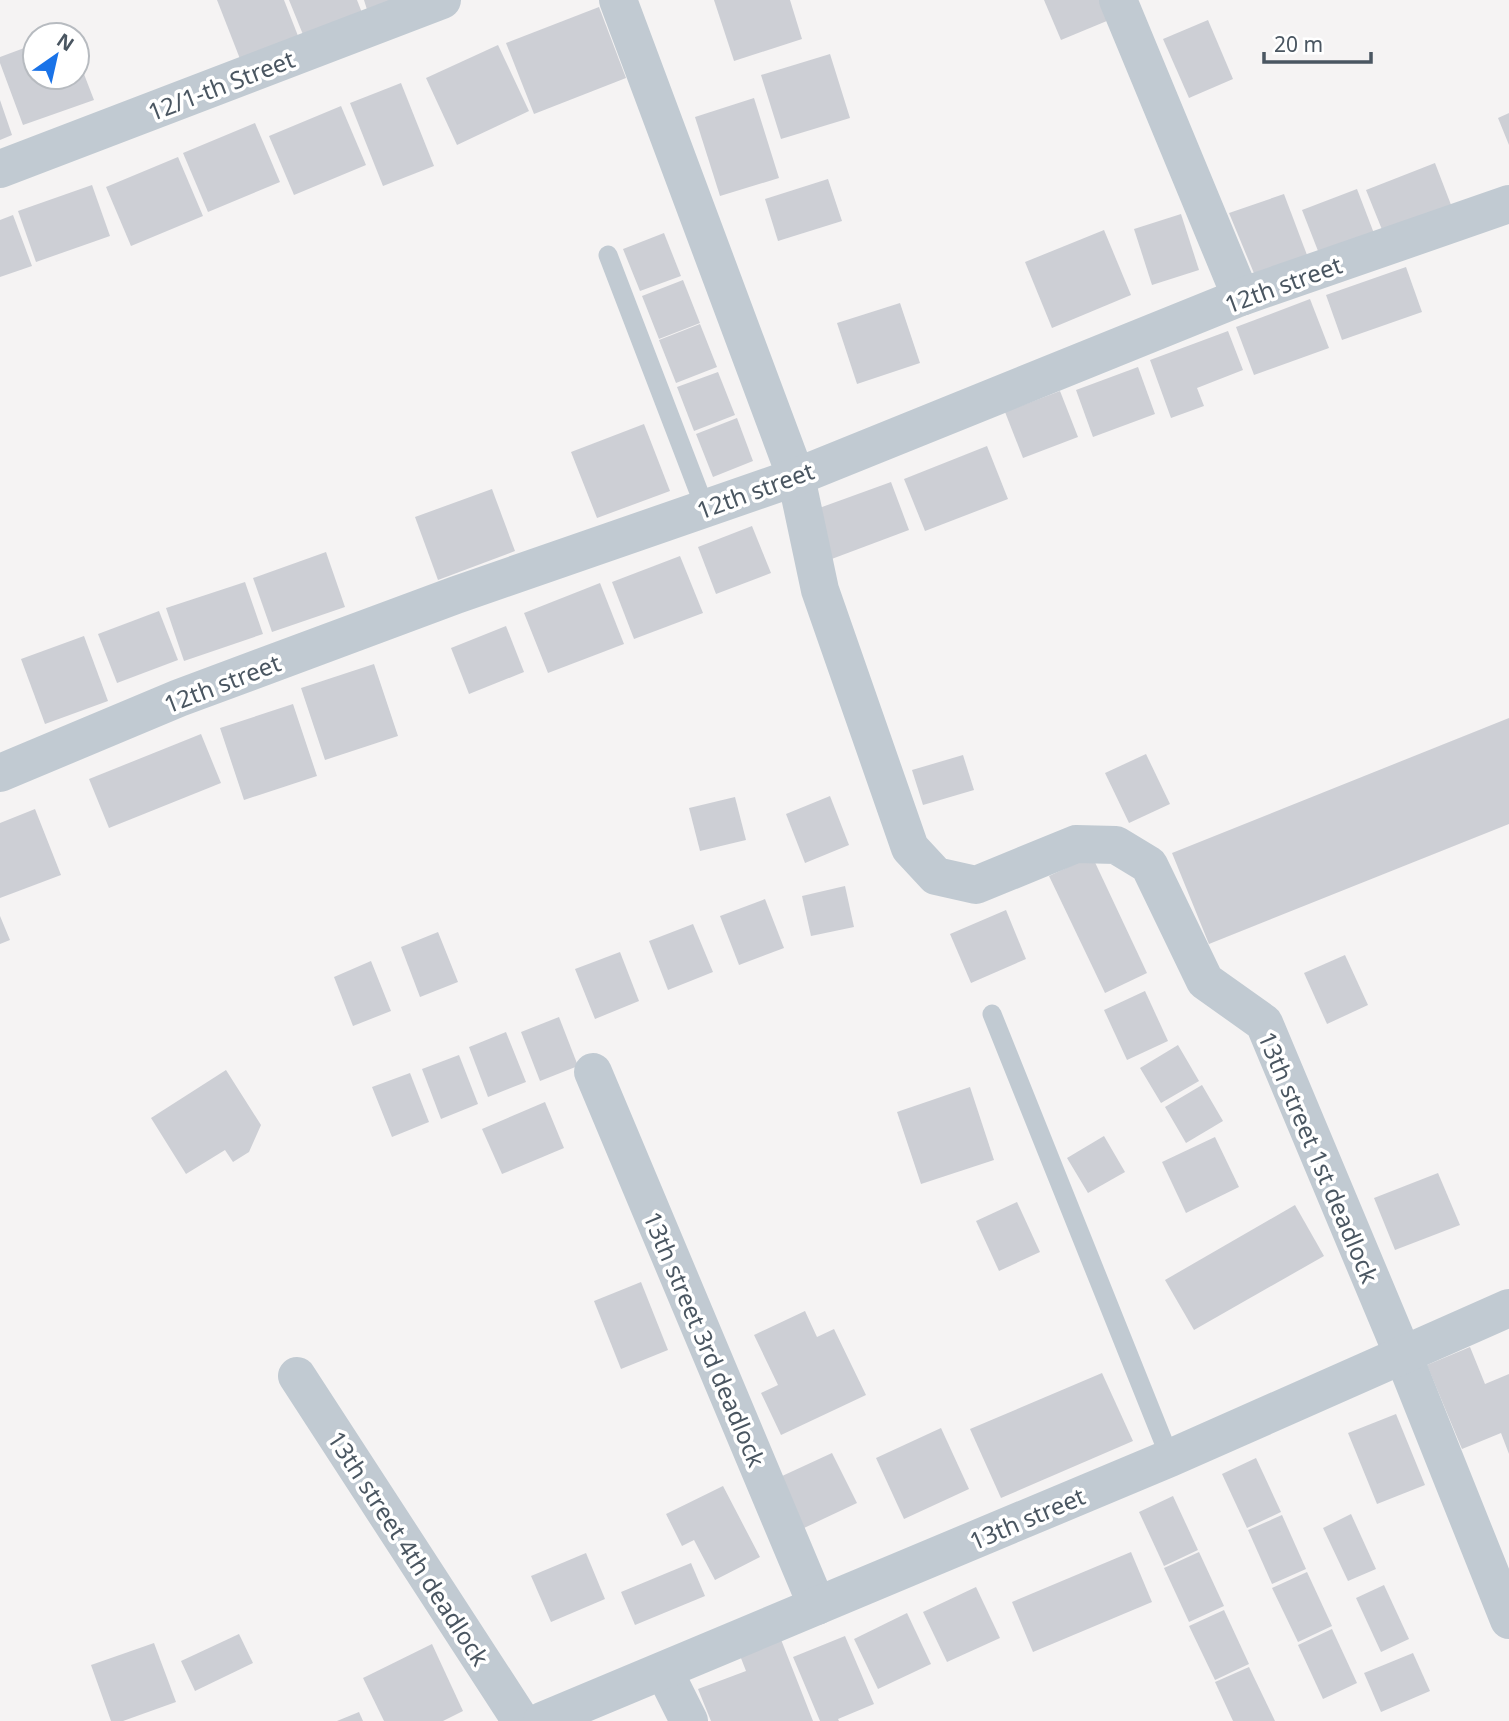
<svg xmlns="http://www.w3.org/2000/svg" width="1509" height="1721" viewBox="0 0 1509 1721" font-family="'Noto Sans',sans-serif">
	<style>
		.building { fill: #cdcfd5 }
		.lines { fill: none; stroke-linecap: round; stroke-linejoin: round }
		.service { stroke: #c1cad2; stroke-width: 19 }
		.minor { stroke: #c1cad2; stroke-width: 38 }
		.tertiary { stroke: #c1cad2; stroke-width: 38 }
		.labels { text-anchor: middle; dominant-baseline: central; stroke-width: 7; stroke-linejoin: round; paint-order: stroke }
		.street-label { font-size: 24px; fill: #4a5661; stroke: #fff }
	</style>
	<rect width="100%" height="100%" fill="#f5f3f3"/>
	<g class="building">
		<polygon points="217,0 284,0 300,41 242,64"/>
		<polygon points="289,0 357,0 364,18 306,42"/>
		<polygon points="364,0 413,0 369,16"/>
		<polygon points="714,0 790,0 802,39 734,61"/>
		<polygon points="1044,0 1106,0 1114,18 1061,40"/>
		<polygon points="599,7 626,78 534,114 506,43"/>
		<polygon points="1208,20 1233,79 1189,98 1163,39"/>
		<polygon points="35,44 35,77 77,77 77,56 94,100 23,125 0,63 0,57"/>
		<polygon points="498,45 529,111 457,145 426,78"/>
		<polygon points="830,54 850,118 781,139 761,75"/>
		<polygon points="401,83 434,166 383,186 350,103"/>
		<polygon points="754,98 779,178 720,196 695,117"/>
		<polygon points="0,100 12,135 0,140"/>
		<polygon points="341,106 366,165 294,195 269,136"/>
		<polygon points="1509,113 1509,145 1498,118"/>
		<polygon points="255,123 280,182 208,212 183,153"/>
		<polygon points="178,157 203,216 131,246 106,187"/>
		<polygon points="1435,163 1453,210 1385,237 1366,190"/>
		<polygon points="828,179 842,221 778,241 765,199"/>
		<polygon points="92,185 110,236 36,262 18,211"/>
		<polygon points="1357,189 1375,236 1320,256 1302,210"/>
		<polygon points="1284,194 1310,263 1258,283 1229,213"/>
		<polygon points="1181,214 1199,270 1152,285 1134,229"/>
		<polygon points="13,215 32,266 0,277 0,220"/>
		<polygon points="1104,230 1131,295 1052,328 1025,262"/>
		<polygon points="664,233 681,276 640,291 623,249"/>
		<polygon points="1406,267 1422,312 1342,340 1326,295"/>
		<polygon points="683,280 700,323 659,339 642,296"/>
		<polygon points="1310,299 1329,348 1254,375 1236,327"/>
		<polygon points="900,303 920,363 857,384 837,323"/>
		<polygon points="700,324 717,367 676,383 659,340"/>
		<polygon points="1228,331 1243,370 1197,388 1204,406 1171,418 1150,360"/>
		<polygon points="1138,367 1155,414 1093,437 1076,390"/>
		<polygon points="718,372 735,415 694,431 677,387"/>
		<polygon points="1060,391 1078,437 1023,458 1005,412"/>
		<polygon points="737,418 753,461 713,477 696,434"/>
		<polygon points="644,424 670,491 597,518 571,452"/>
		<polygon points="987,446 1008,499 925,531 904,479"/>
		<polygon points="891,482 909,530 829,560 811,511"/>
		<polygon points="492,489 515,551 438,580 415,517"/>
		<polygon points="752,526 771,573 716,594 698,547"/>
		<polygon points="326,552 345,607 272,632 253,578"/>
		<polygon points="680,556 703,613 634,639 612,582"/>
		<polygon points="245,582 263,634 184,661 166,608"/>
		<polygon points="600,583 624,644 548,673 524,613"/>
		<polygon points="159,611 178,660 117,683 98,634"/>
		<polygon points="506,626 524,672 469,694 451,648"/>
		<polygon points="84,636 108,701 45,724 21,659"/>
		<polygon points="374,664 398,736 325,760 301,688"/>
		<polygon points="293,704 317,776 244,800 220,728"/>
		<polygon points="1509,718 1509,824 1209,944 1172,853"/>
		<polygon points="201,734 221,783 109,828 89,779"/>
		<polygon points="1146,754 1170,804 1129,823 1105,773"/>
		<polygon points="963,755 974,790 923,805 912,770"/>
		<polygon points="830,796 849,845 805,863 786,814"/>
		<polygon points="735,797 746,840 700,851 689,808"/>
		<polygon points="35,809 61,875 0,898 0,823"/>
		<polygon points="1092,856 1147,973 1105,993 1049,876"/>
		<polygon points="845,886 854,927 811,936 802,896"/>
		<polygon points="765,899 784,948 739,965 720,916"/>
		<polygon points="1006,910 1026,959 971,983 950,934"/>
		<polygon points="0,916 10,940 0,944"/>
		<polygon points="693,924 713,972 668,990 649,941"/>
		<polygon points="438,932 458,982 420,997 401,947"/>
		<polygon points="620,952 639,1001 595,1019 575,969"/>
		<polygon points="1345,955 1368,1005 1327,1024 1304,973"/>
		<polygon points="371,961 391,1011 353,1026 334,977"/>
		<polygon points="1145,991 1168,1041 1127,1060 1104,1010"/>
		<polygon points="559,1017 578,1066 540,1081 521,1032"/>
		<polygon points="506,1032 526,1082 488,1097 469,1047"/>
		<polygon points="1178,1045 1199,1081 1161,1103 1140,1068"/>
		<polygon points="459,1055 478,1104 441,1119 422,1069"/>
		<polygon points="226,1070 261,1125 249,1152 233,1162 225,1150 186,1174 151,1118"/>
		<polygon points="410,1073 429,1122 392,1137 372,1087"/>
		<polygon points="1202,1085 1223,1121 1186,1143 1165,1107"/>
		<polygon points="970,1087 994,1160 921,1184 897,1112"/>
		<polygon points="545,1102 564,1148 502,1174 482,1129"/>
		<polygon points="1104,1136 1125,1172 1088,1193 1067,1158"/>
		<polygon points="1215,1137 1239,1187 1186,1213 1162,1162"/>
		<polygon points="1438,1173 1460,1225 1395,1250 1374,1198"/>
		<polygon points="1017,1202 1040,1252 999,1271 976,1221"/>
		<polygon points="1295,1205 1324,1256 1194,1330 1165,1280"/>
		<polygon points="641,1282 668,1350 621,1369 594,1301"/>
		<polygon points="805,1311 817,1337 834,1329 866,1395 781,1435 761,1393 778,1385 754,1335"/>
		<polygon points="1470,1347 1485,1384 1509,1374 1509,1454 1501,1433 1462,1449 1427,1365"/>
		<polygon points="1102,1373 1133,1441 1001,1498 970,1429"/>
		<polygon points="1396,1414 1425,1485 1377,1504 1348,1433"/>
		<polygon points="941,1428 969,1489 904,1519 876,1458"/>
		<polygon points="832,1453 857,1503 804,1528 780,1477"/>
		<polygon points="1256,1458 1281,1512 1247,1528 1222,1474"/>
		<polygon points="723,1486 760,1557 715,1580 694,1540 682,1546 666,1514"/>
		<polygon points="1173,1496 1198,1550 1164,1566 1139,1512"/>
		<polygon points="1351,1514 1376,1569 1348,1581 1323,1528"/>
		<polygon points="1282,1515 1306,1569 1272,1584 1248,1530"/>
		<polygon points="1131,1552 1152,1602 1033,1652 1012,1602"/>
		<polygon points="1199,1552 1224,1606 1189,1622 1164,1568"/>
		<polygon points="586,1553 605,1599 551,1622 531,1576"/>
		<polygon points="691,1563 705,1596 635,1625 621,1592"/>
		<polygon points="1307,1572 1332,1626 1298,1642 1272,1588"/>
		<polygon points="1384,1585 1409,1639 1381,1652 1356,1598"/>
		<polygon points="976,1587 1000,1638 947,1662 923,1612"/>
		<polygon points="1224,1610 1249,1664 1215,1680 1189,1626"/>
		<polygon points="907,1613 931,1664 878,1689 854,1639"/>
		<polygon points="1332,1629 1357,1683 1323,1699 1298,1645"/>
		<polygon points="239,1634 253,1663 195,1691 181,1661"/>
		<polygon points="845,1636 874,1704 838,1719 839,1721 820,1721 793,1657"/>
		<polygon points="780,1637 813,1721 711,1721 698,1689 746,1671 739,1653"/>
		<polygon points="154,1643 176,1702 123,1721 111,1721 91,1665"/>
		<polygon points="432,1644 463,1711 443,1721 384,1721 363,1678"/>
		<polygon points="1413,1653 1430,1691 1381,1712 1364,1673"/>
		<polygon points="1249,1667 1275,1721 1233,1721 1215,1682"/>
		<polygon points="359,1712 363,1721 337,1721"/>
	</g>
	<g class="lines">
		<g class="service">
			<polyline points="608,255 705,508"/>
			<polyline points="992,1014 1170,1458"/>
		</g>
		<g class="minor">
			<polyline points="618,0 796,477 820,590 910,848 936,876 976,885 1076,844 1116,845 1149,865 1205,981 1264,1023 1403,1355 1509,1620"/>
			<polyline points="1118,0 1241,297"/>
			<polyline points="0,169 442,0"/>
			<polyline points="0,773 179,698 456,595 796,477 1241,297 1509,204"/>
			<polyline points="593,1072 817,1606"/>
			<polyline points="297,1376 521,1721"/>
			<polyline points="664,1671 689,1721"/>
		</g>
		<polyline class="tertiary" points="542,1721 1170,1458 1509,1308"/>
	</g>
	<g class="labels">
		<g class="street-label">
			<text transform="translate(221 85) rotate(-21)">12/1-th Street</text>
			<text transform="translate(1283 284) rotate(-20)">12th street</text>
			<text transform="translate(755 490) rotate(-20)">12th street</text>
			<text transform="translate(222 683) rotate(-21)">12th street</text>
			<text transform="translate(1319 1157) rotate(67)">13th street 1st deadlock</text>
			<text transform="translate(705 1339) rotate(67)">13th street 3rd deadlock</text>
			<text transform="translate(1027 1518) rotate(-23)">13th street</text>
			<text transform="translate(409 1548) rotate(57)">13th street 4th deadlock</text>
		</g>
	</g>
	<g transform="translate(56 56) rotate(34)"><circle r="33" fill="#ffffff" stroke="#b7bbc0" stroke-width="2"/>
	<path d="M0-5L12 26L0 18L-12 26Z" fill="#1a73e8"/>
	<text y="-10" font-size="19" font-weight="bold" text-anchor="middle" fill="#4a5661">N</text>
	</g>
	<path d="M1264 52v10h107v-10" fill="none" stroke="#4a5661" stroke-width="3.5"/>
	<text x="1274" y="52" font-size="21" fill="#4a5661" stroke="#ffffff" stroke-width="5" paint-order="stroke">20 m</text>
</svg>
